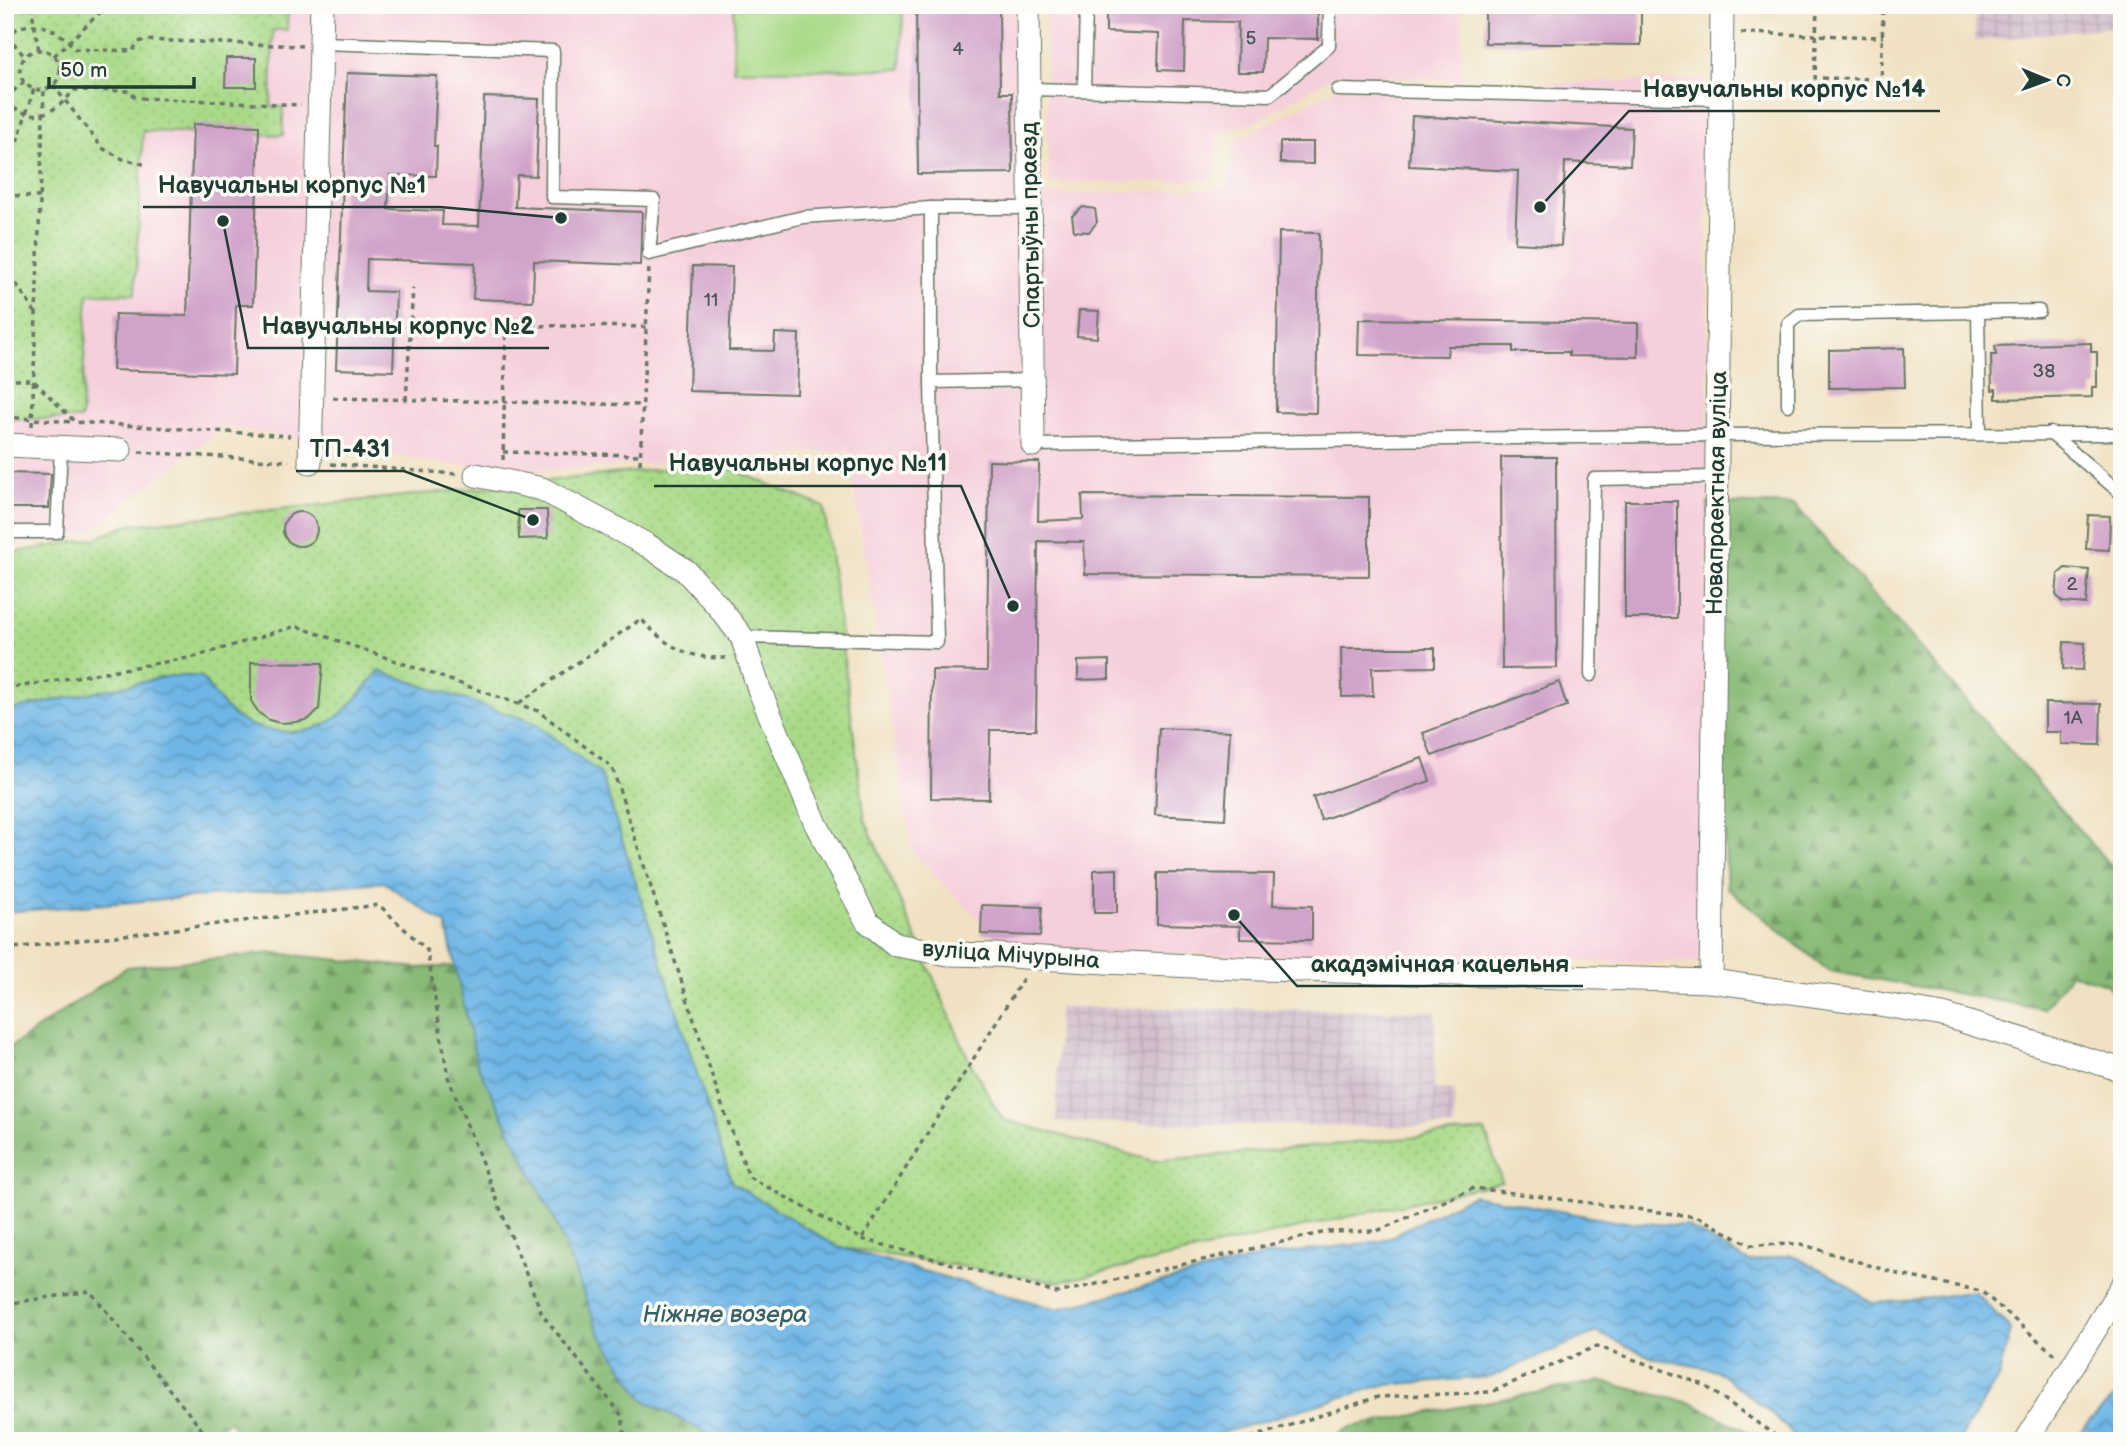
<svg xmlns="http://www.w3.org/2000/svg" width="2127" height="1446" viewBox="0 0 2127 1446" font-family="'Balsamiq Sans',sans-serif">
	<style>
		.built { fill: #f5cfdb }
		.industrial { fill: url(#industrial-grid) }
		.green { fill: #aada89; stroke: #648c5e; stroke-width: 2 }
		.forest { fill: url(#forest-firs); stroke: #537c54; stroke-width: 2 }
		.park { fill: url(#park-dots); stroke: #648c5e; stroke-width: 2 }
		.water { fill: url(#water-waves); stroke: #467a8d; stroke-width: 2 }
		.building { fill: #d0a3c8 }
		.lines { fill: none; stroke-linecap: round; stroke-linejoin: round }
		.lane-casing { stroke: #687666; stroke-width: 15 }
		.street-casing { stroke: #687666; stroke-width: 25 }
		.path { stroke: #687666; stroke-width: 3.5; stroke-dasharray: 5 5; stroke-linecap: butt }
		.lane { stroke: #fff; stroke-width: 12 }
		.street { stroke: #fff; stroke-width: 23 }
		.labels { text-anchor: middle; dominant-baseline: central; stroke-width: 7; stroke-linejoin: round; paint-order: stroke }
		.number-label { font-size: 19px; fill: #4b5659 }
		.street-label { font-size: 23px; fill: #1f3d34; stroke: #fdfcf7 }
		.water-label { font-size: 24px; font-style: italic; fill: #376169; stroke: #fdfcf7 }
		.leader { fill: none; stroke: #1f3d34; stroke-width: 2.5 }
		.callout-dot { fill: #1f3d34; stroke: #fdfcf7; stroke-width: 2.5 }
		.callout-label { font-size: 24px; text-anchor: middle; font-weight: bold; fill: #1f3d34; stroke: #fdfcf7; stroke-width: 7; stroke-linejoin: round; paint-order: stroke }
	</style>
	<defs>
		<pattern id="industrial-grid" width="8" height="8" patternUnits="userSpaceOnUse" patternTransform="scale(1.75)"><rect width="8" height="8" fill="#d1bdcc"/><path d="M0 4h8M4 0v8" fill="none" stroke="#b3a3b0"/></pattern>
		<pattern id="forest-firs" width="22" height="20" patternUnits="userSpaceOnUse" patternTransform="scale(1.75)"><rect width="22" height="20" fill="#87ba75"/><path d="M5 1l3.5 6h-7zM16 11l3.5 6h-7z" fill="#6e9861"/></pattern>
		<pattern id="park-dots" width="8" height="8" patternUnits="userSpaceOnUse" patternTransform="scale(1.75)"><rect width="8" height="8" fill="#aada89"/><path d="M2 2h.1M6 6h.1" fill="none" stroke="#92bc77" stroke-width="1.8" stroke-linecap="round"/></pattern>
		<pattern id="water-waves" width="16" height="10" patternUnits="userSpaceOnUse" patternTransform="scale(1.75)"><rect width="16" height="10" fill="#6eb6e6"/><path d="M0 5q4-4 8 0t8 0" fill="none" stroke="#5a95bb"/></pattern>
	</defs>
	<rect width="100%" height="100%" fill="#fdfcf7"/>
	<filter id="ink" filterUnits="userSpaceOnUse"><feTurbulence type="fractalNoise" baseFrequency=".0143" numOctaves="2"/><feDisplacementMap in="SourceGraphic" scale="14" xChannelSelector="R" yChannelSelector="G"/><feConvolveMatrix kernelMatrix="1 2 1 2 8 2 1 2 1" color-interpolation-filters="sRGB"/></filter>
	<filter id="wash" filterUnits="userSpaceOnUse"><feTurbulence type="fractalNoise" baseFrequency=".00686" numOctaves="4" result="noise"/><feDisplacementMap in="SourceGraphic" scale="28" xChannelSelector="R" yChannelSelector="G"/><feGaussianBlur stdDeviation="1.57" result="paint"/><feColorMatrix in="noise" values="0 0 0 0 0 0 0 0 0 0 0 0 0 0 0 0 0 1.4 0 .05"/><feComposite in="paint" operator="in"/></filter>
	<g filter="url(#wash)">
		<rect width="100%" height="100%" fill="#f0e1c2"/>
		<g class="built">
			<polygon points="5,5 1015,5 1017,196 1227,188 1235,141 1336,89 1705,79 1708,503 1704,963 1008,951 912,851 848,450 520,472 425,461 223,426 90,532 5,546"/>
			<polygon points="1045,5 1462,5 1461,80 1335,75 1249,125 1219,130 1212,180 1049,183"/>
		</g>
		<g class="industrial">
			<polygon points="1975,5 2122,5 2122,26 1975,41"/>
			<polygon points="1058,1007 1435,1011 1434,1089 1455,1090 1454,1127 1057,1122"/>
		</g>
		<polygon class="green" points="734,5 903,5 901,69 733,70"/>
		<g class="forest">
			<polygon points="1708,503 1795,505 2122,879 2122,1001 2106,984 2071,973 2044,1009 1829,971 1727,888"/>
			<polygon points="274,953 417,968 457,966 477,1064 553,1217 599,1332 644,1400 713,1437 784,1441 244,1441 230,1421 195,1441 5,1441 5,1051 127,967"/>
			<polygon points="1599,1381 1691,1403 1766,1441 1326,1441 1351,1427"/>
		</g>
		<g class="park">
			<polygon points="5,5 288,5 287,30 273,30 271,107 283,107 283,135 143,131 135,294 88,294 81,419 5,419"/>
			<path d="M 717,463 L 824,507 L 865,820 L 968,1058 L 1002,1119 L 1153,1161 L 1485,1131 L 1502,1182 L 1059,1282 L 838,1247 L 732,1183 L 601,774 L 532,722 L 379,671 C 349,708 329,738 277,731 C 261,730 244,724 232,714 C 220,704 210,688 200,676 L 171,676 L 5,711 L 5,554 L 96,538 L 129,525 Z"/>
		</g>
		<g class="water">
			<path d="M 379,671 L 532,722 L 601,774 L 732,1183 L 838,1247 L 1057,1309 L 1264,1256 L 1382,1241 L 1473,1195 L 1613,1221 L 1687,1226 L 1749,1262 L 1791,1255 L 1831,1274 L 1872,1303 L 1917,1300 L 1974,1291 L 2011,1329 L 1998,1378 L 1959,1441 L 1799,1441 L 1775,1416 L 1716,1370 L 1653,1358 L 1596,1332 L 1491,1377 L 1383,1385 L 1199,1440 L 784,1441 L 713,1437 L 644,1400 L 599,1332 L 553,1217 L 477,1064 L 446,925 L 384,882 L 5,912 L 5,711 L 171,676 L 200,676 C 210,688 220,704 232,714 C 244,724 261,730 277,731 C 329,738 349,708 379,671 Z"/>
			<polygon points="2122,1389 2122,1441 2076,1441 2083,1428"/>
		</g>
		<g id="blocks">
			<g class="building">
				<polygon points="916,5 999,5 1000,93 1012,93 1013,173 918,174"/>
				<polygon points="1150,5 1277,5 1277,12 1318,13 1318,39 1264,38 1263,72 1237,72 1238,22 1185,21 1184,71 1158,70 1159,34 1106,32 1106,6 1150,7"/>
				<polygon points="1485,5 1641,5 1641,45 1485,43"/>
				<polygon points="226,58 256,58 256,87 225,87"/>
				<polygon points="347,73 437,76 434,146 437,146 436,176 390,175 388,209 443,211 442,225 479,226 484,97 539,99 536,176 517,175 515,207 642,212 640,265 534,261 533,301 473,299 475,263 367,259 366,291 396,292 393,371 336,369"/>
				<polygon points="1412,116 1632,128 1630,165 1565,162 1561,246 1515,243 1518,171 1409,166"/>
				<polygon points="193,124 259,126 253,305 236,305 234,374 113,370 115,314 187,316"/>
				<polygon points="1280,142 1313,142 1313,164 1280,163"/>
				<polygon points="1083,207 1095,209 1097,222 1089,232 1074,231 1072,216"/>
				<polygon points="1279,232 1319,233 1316,413 1276,412"/>
				<polygon points="693,266 732,267 729,350 774,351 775,333 799,334 797,394 689,391"/>
				<polygon points="1079,310 1099,311 1097,338 1077,336"/>
				<polygon points="1359,319 1638,323 1638,357 1569,356 1569,352 1513,352 1513,346 1448,346 1447,356 1358,355"/>
				<polygon points="2091,343 2091,352 2097,352 2097,387 2092,387 2092,397 1996,399 1996,389 1992,390 1991,355 1996,355 1995,346"/>
				<polygon points="1904,348 1905,387 1829,388 1829,350"/>
				<polygon points="1501,457 1556,457 1557,668 1502,669"/>
				<polygon points="989,461 1039,462 1038,521 1083,519 1082,495 1369,497 1369,576 1085,574 1084,542 1038,541 1036,730 990,730 989,799 931,798 932,670 987,671"/>
				<polygon points="5,473 51,474 49,508 5,508"/>
				<rect x="1625" y="501" width="52" height="117"/>
				<polygon points="518,510 547,510 548,538 519,539"/>
				<circle cx="300" cy="529" r="17"/>
				<polygon points="2088,515 2110,516 2109,550 2086,549"/>
				<polygon points="2065,568 2089,570 2086,604 2062,602 2056,595 2058,574"/>
				<polygon points="2064,642 2085,643 2083,670 2063,669"/>
				<polygon points="1341,648 1435,648 1435,667 1372,668 1373,696 1342,697"/>
				<polygon points="1109,660 1109,679 1078,680 1078,661"/>
				<polygon points="251,662 323,663 319,709 309,719 296,722 280,723 269,720 259,713 251,701"/>
				<polygon points="1559,682 1567,706 1432,756 1423,733"/>
				<polygon points="2045,703 2101,704 2100,745 2061,744 2061,732 2045,732"/>
				<polygon points="1159,728 1230,731 1225,819 1155,815"/>
				<polygon points="1422,758 1430,781 1321,820 1313,797"/>
				<polygon points="1117,869 1117,913 1094,913 1094,870"/>
				<polygon points="1157,873 1274,874 1273,905 1312,906 1312,940 1240,939 1240,926 1157,924"/>
				<polygon points="982,905 1042,907 1040,936 981,934"/>
			</g>
		</g>
	</g>
	<g filter="url(#ink)">
		<use href="#blocks" fill-opacity="0" stroke="#687666" stroke-width="2"/>
		<g class="lines">
			<defs>
				<g id="lane">
					<polyline points="322,43 553,51 552,197 654,200 649,254 803,217 931,208"/>
					<polyline points="1030,89 1270,95 1329,46 1330,5"/>
					<polyline points="1084,90 1086,5"/>
					<polyline points="1338,90 1721,99"/>
					<polyline points="931,382 931,208 1032,208"/>
					<polyline points="1788,405 1788,324 1799,315 1978,312"/>
					<polyline points="2050,433 2122,494"/>
					<polyline points="1980,434 1978,312 2039,311"/>
					<polyline points="1033,445 1718,435 2122,434"/>
					<polyline points="5,532 57,532 61,447"/>
					<polyline points="742,637 937,642 931,382 1033,380"/>
					<polyline points="1591,675 1594,479 1718,477"/>
				</g>
				<g id="street">
					<polyline points="1028,5 1033,445"/>
					<polyline points="5,445 120,450"/>
					<polyline points="310,462 322,5"/>
					<polyline points="476,475 542,489 647,545 686,571 718,606 742,637 759,689 816,824 840,870 867,921 896,945 948,954 994,955 1105,962 1259,969 1711,981 1879,1004 1943,1015 2122,1070"/>
					<polyline points="1711,981 1722,5"/>
					<polyline points="2026,1441 2122,1286"/>
				</g>
			</defs>
			<use href="#lane" class="lane-casing"/>
			<use href="#street" class="street-casing"/>
			<g class="path">
				<polyline points="31,5 39,51"/>
				<polyline points="1817,5 1815,78 1882,79"/>
				<polyline points="1741,33 1883,37"/>
				<polyline points="7,35 25,57"/>
				<path d="M 5,37 C 29,15 57,26 75,49 L 133,51 L 137,43 L 144,40 L 302,46"/>
				<circle cx="40" cy="70" r="20"/>
				<polyline points="54,56 108,5"/>
				<polyline points="53,85 102,148 123,159 147,165"/>
				<polyline points="1881,95 1883,5"/>
				<polyline points="5,98 24,82"/>
				<path d="M 5,102 C 33,124 54,115 74,90 L 129,91 L 135,97 L 142,98 L 301,105"/>
				<polyline points="5,180 34,89"/>
				<polyline points="5,195 40,197"/>
				<polyline points="5,267 35,312"/>
				<polyline points="411,324 646,327"/>
				<polyline points="5,380 33,380 75,422 290,436"/>
				<polyline points="333,398 642,405"/>
				<polyline points="406,400 413,288"/>
				<polyline points="5,417 73,422"/>
				<polyline points="32,426 44,90"/>
				<polyline points="139,452 289,461"/>
				<polyline points="503,452 640,455"/>
				<polyline points="503,460 506,325"/>
				<polyline points="331,464 456,474"/>
				<polyline points="640,464 649,267"/>
				<polyline points="5,689 194,657 296,626 538,711 612,767 720,1100 749,1177 862,1239 1024,977"/>
				<path d="M 519,703 L 641,619 C 667,647 688,659 728,658"/>
				<polyline points="5,949 379,905 427,950 448,1077 542,1314 622,1416 625,1441"/>
				<polyline points="862,1239 1057,1293 1326,1232 1377,1231 1474,1188 1698,1217 1750,1245 1801,1244 1901,1275 1981,1291 2054,1354"/>
				<polyline points="5,1304 90,1291 211,1441"/>
				<polyline points="1241,1441 1378,1397 1491,1392 1597,1346 1704,1385 1783,1441"/>
			</g>
			<use href="#lane" class="lane"/>
			<use href="#street" class="street"/>
		</g>
	</g>
	<g class="labels">
		<g class="number-label">
			<text x="1251" y="38">5</text>
			<text x="958" y="49">4</text>
			<text x="711" y="300">11</text>
			<text x="2044" y="371">38</text>
			<text x="2072" y="584">2</text>
			<text x="2073" y="718">1А</text>
		</g>
		<g class="street-label">
			<text transform="translate(1031 225) rotate(-91)">Спартыўны праезд</text>
			<text transform="translate(1717 493) rotate(-89)">Новапраектная вуліца</text>
			<text transform="translate(1011 955) rotate(4)">вуліца Мічурына</text>
		</g>
		<g class="water-label">
			<text x="725" y="1314">Ніжняе возера</text>
		</g>
	</g>
	<path class="leader" d="M1540 207L1629 111H1940M561 218L440 207H143M223 221L248 348H549M533 520L404 471H296M1013 606L961 486H654M1234 915L1297 986H1583"/>
	<g class="callout-dot">
		<circle cx="1540" cy="207" r="7"/>
		<circle cx="561" cy="218" r="7"/>
		<circle cx="223" cy="221" r="7"/>
		<circle cx="533" cy="520" r="7"/>
		<circle cx="1013" cy="606" r="7"/>
		<circle cx="1234" cy="915" r="7"/>
	</g>
	<g class="callout-label">
		<text x="1784" y="97">Навучальны корпус №14</text>
		<text x="292" y="193">Навучальны корпус №1</text>
		<text x="398" y="334">Навучальны корпус №2</text>
		<text x="350" y="457">ТП-431</text>
		<text x="808" y="471">Навучальны корпус №11</text>
		<text x="1440" y="972">акадэмічная кацельня</text>
	</g>
	<rect width="2127" height="1446" fill="none" stroke="#fdfcf7" stroke-width="28"/>
	<g transform="translate(2047 80) rotate(91)" stroke="#fdfcf7" stroke-width="5" paint-order="stroke">
	<path d="M0-5L12 26L0 18L-12 26Z" fill="#1f3d34"/>
	<text y="-10" font-size="19" font-weight="bold" text-anchor="middle" fill="#1f3d34">С</text>
	</g>
	<path d="M49 77v10h145v-10" fill="none" stroke="#1f3d34" stroke-width="3.5"/>
	<text x="60" y="77" font-size="21" fill="#1f3d34" stroke="#fdfcf7" stroke-width="5" paint-order="stroke">50 m</text>
</svg>
